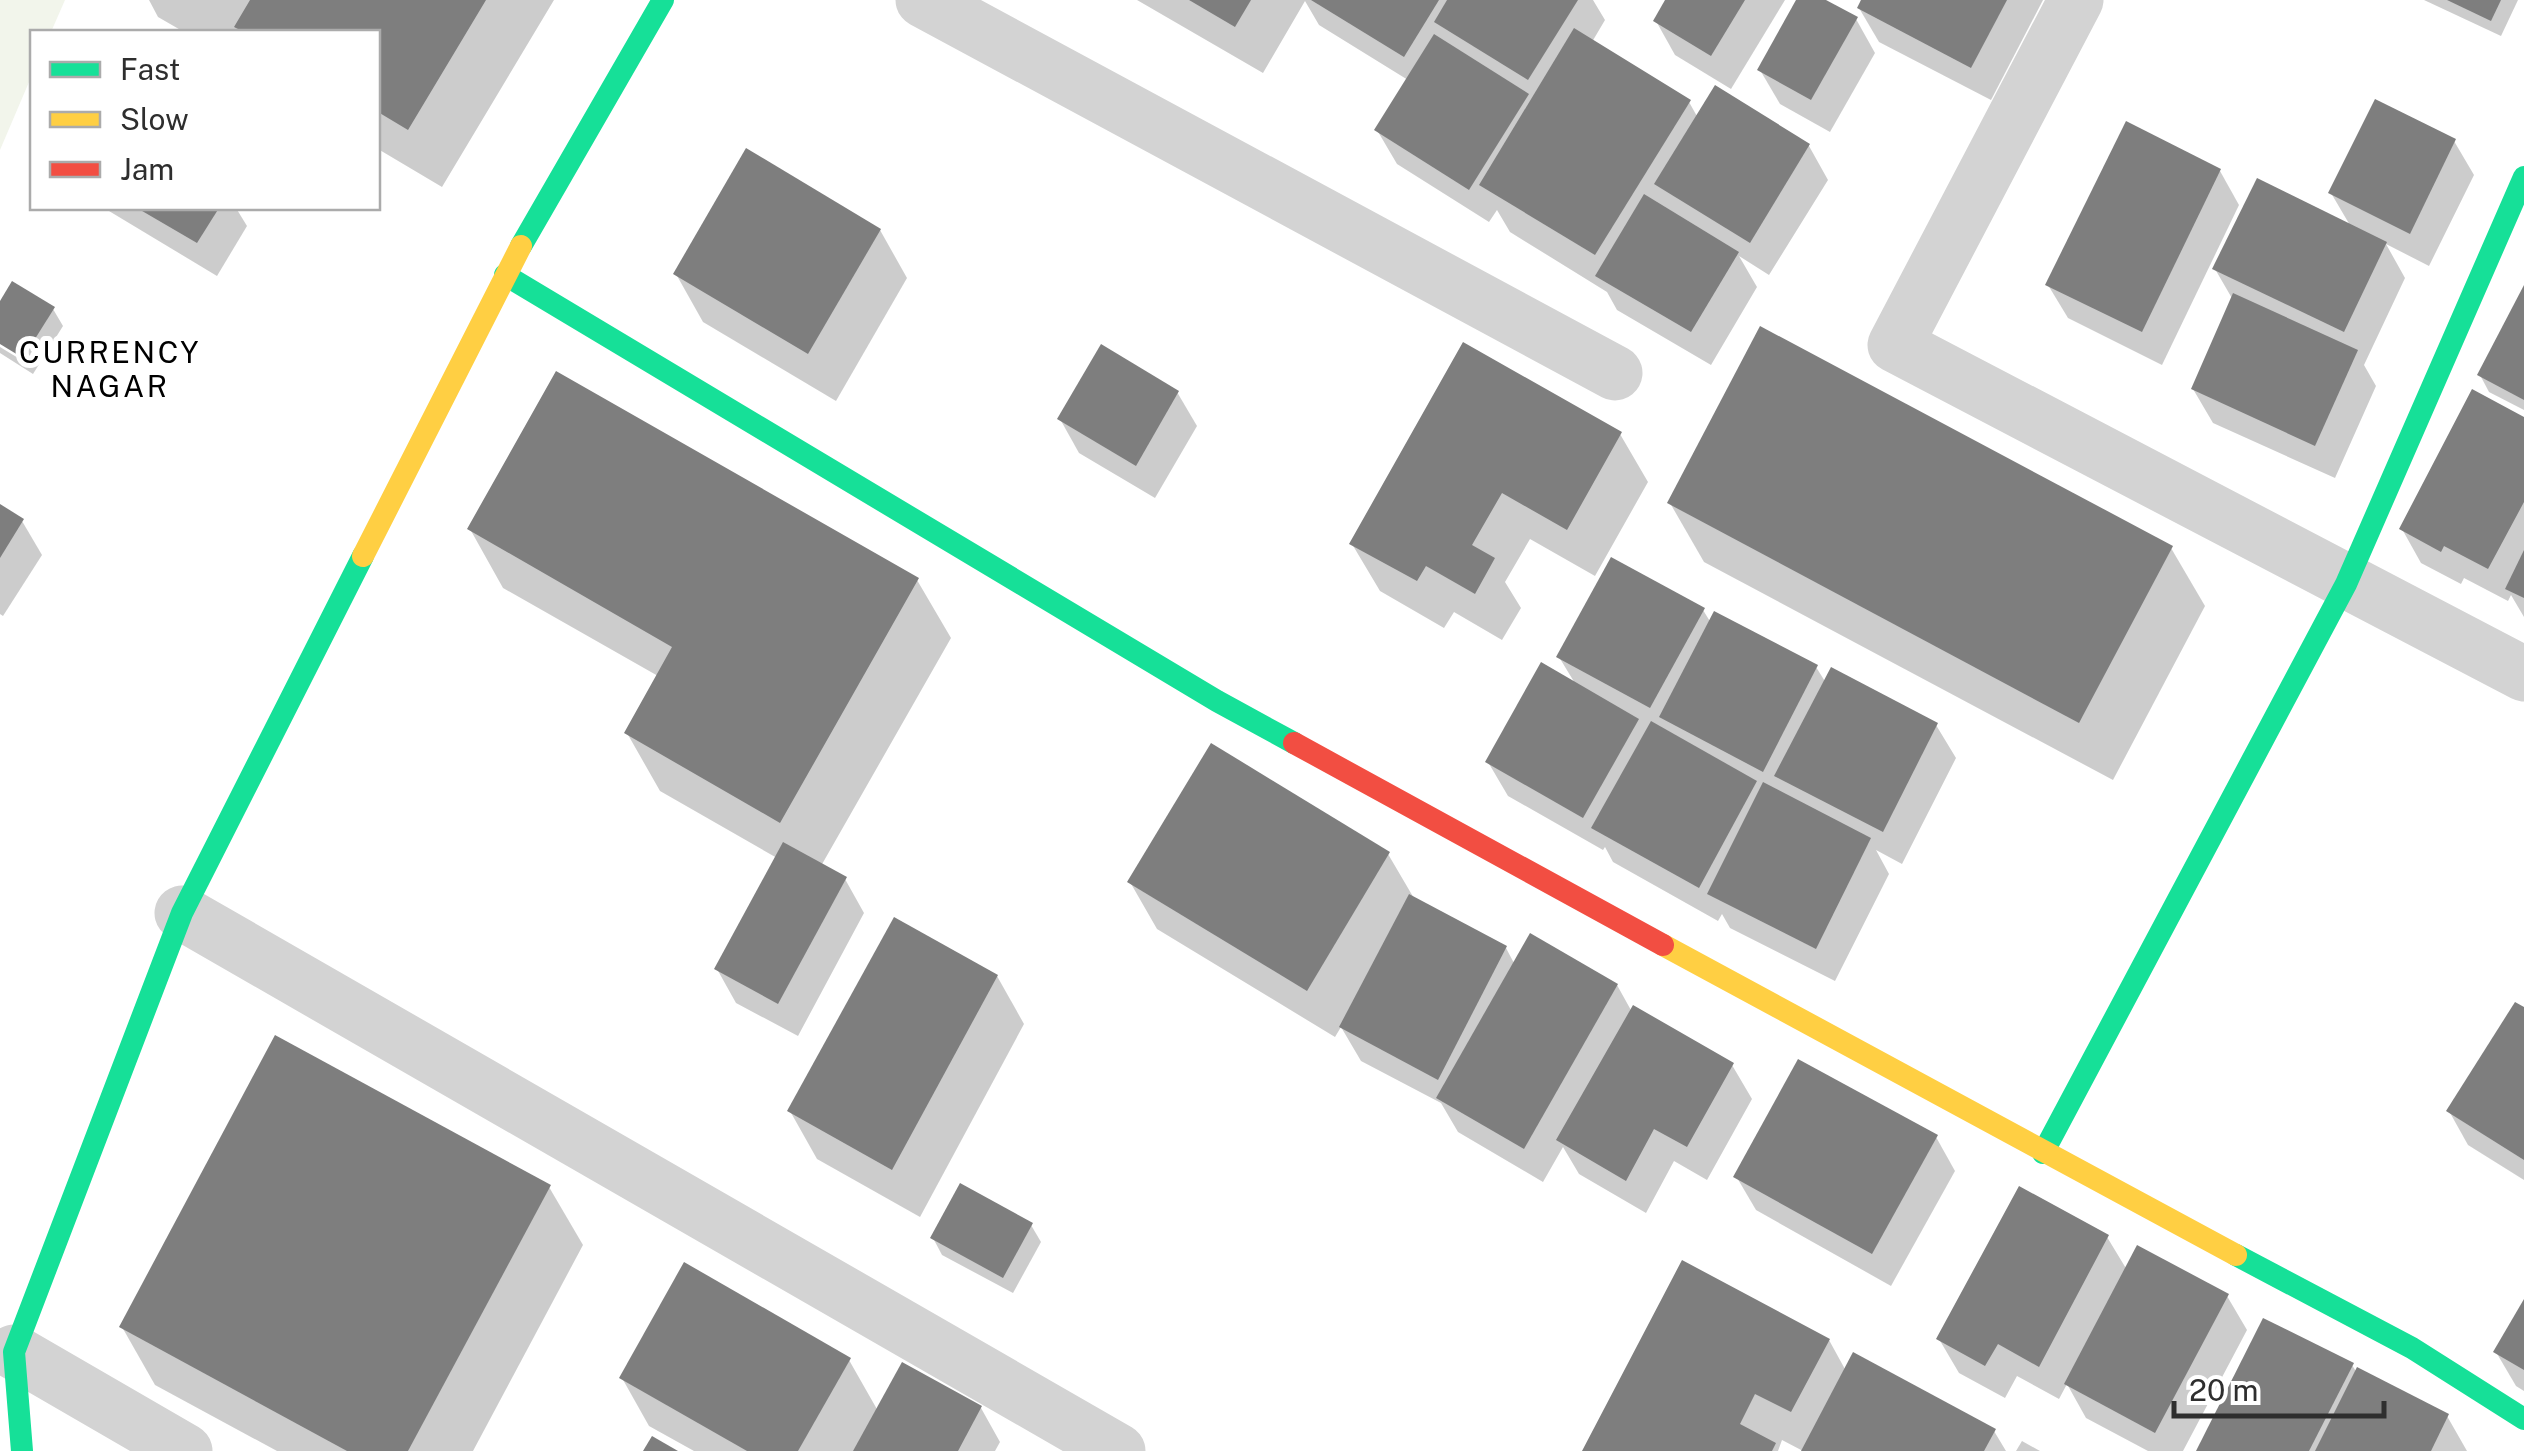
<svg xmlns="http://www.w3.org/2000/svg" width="2524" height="1451" viewBox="0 0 2524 1451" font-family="'Public Sans',sans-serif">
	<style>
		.green { fill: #f2f5eb }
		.shadow { fill: #0003 }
		.building { fill: #7e7e7e }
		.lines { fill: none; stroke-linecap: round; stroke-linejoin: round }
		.street { stroke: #d3d3d3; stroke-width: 55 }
		.fast { stroke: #16e098; stroke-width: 22 }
		.slow { stroke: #ffcf43; stroke-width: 22 }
		.jam { stroke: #f24e42; stroke-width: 22 }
		.labels { text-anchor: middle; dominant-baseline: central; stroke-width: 10; stroke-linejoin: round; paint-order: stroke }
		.neighbourhood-label { font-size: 30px; letter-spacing: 2.5px; fill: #000; stroke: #fff }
	</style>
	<rect width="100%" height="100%" fill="#fff"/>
	<polygon class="green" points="0,0 65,0 51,32 32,32 32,75 0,150"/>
	<g class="shadow">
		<polygon points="149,0 554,0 442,187 378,149 378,32 184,32 158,17"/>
		<polygon points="1137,0 1593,0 1605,20 1592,42 1689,102 1698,118 1809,146 1828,180 1769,275 1739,256 1757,287 1711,365 1617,310 1607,292 1510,232 1497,210 1489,222 1397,164 1377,130 1408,80 1319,25 1305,1 1263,73"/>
		<polygon points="1668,0 1785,0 1731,89 1675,55 1656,21"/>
		<polygon points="1799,0 1821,0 1856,19 1875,53 1830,132 1780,104 1760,70"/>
		<polygon points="1861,0 2043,0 1991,100 1879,42 1859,8"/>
		<polygon points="2424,0 2518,0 2501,36"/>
		<polygon points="2454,141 2474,175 2429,266 2386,244 2405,278 2364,365 2376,386 2335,478 2213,423 2193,389 2233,300 2215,269 2351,227 2331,193"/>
		<polygon points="2220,171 2239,205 2162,365 2068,318 2048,285"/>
		<polygon points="104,208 236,208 247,226 217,276"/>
		<polygon points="880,230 907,278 836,401 703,322 676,274"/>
		<polygon points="2524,291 2524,410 2489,392 2480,375"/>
		<polygon points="0,306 53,309 63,326 33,374 0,353 0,347 33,367 35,363 0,341"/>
		<polygon points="1177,392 1197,426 1155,498 1079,453 1060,419"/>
		<polygon points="2524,420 2524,617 2511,595 2508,601 2464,578 2461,584 2421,563 2402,529"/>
		<polygon points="1620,434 1648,482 1595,576 1530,539 1505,582 1521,608 1502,640 1454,612 1444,628 1380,591 1352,544"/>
		<polygon points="1670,503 2171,548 2205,606 2113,780 1704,562"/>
		<polygon points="0,507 22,521 42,555 3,616 0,614"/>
		<polygon points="470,529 917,580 951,638 821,866 845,879 864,913 798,1036 736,1003 717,969 777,858 660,791 627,733 658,676 503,588"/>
		<polygon points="1703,610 1711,623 1816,667 1826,683 1936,725 1956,758 1902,864 1876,850 1889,874 1835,981 1730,928 1722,914 1718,921 1613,862 1605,847 1603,850 1508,796 1488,762 1576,685 1559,657"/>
		<polygon points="1388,854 1415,900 1506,948 1515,965 1617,985 1632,1012 1732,1065 1752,1099 1707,1180 1674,1161 1646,1213 1579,1174 1563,1147 1543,1182 1458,1132 1441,1103 1361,1061 1341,1027 1335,1037 1157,929 1130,882"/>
		<polygon points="997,976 1024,1024 920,1217 817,1159 790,1111"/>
		<polygon points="2524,1010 2524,1180 2468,1145 2449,1111"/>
		<polygon points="1936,1137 1955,1171 1891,1286 1756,1210 1736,1176"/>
		<polygon points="549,1187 583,1245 473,1451 277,1451 155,1385 122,1327"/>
		<polygon points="1031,1225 1041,1242 1013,1293 942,1255 933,1238"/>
		<polygon points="2107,1237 2127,1270 2227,1296 2247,1330 2183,1451 2148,1451 2086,1418 2067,1384 2059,1399 2017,1376 2005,1398 1959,1373 1939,1339"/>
		<polygon points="2524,1304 2524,1391 2516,1386 2496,1352"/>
		<polygon points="1829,1340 1846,1371 1994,1431 2006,1451 1803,1451 1782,1440 1778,1451 1585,1451"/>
		<polygon points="849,1360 878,1411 981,1408 1000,1442 995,1451 694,1451 649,1426 622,1378"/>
		<polygon points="2352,1365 2357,1373 2447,1416 2467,1451 2199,1451"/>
		<polygon points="2022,1441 2040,1451 2016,1451"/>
	</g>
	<g class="building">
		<polygon points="250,0 486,0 408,130 378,112 378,32 244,32 234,27"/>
		<polygon points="1189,0 1251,0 1235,27"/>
		<polygon points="1311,0 1439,0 1404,57"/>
		<polygon points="1447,0 1578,0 1528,80 1434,22"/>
		<polygon points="1665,0 1745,0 1711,56 1653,21"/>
		<polygon points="1796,0 1826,0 1858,17 1811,100 1757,70"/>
		<polygon points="1861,0 2007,0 1971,68 1857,8"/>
		<polygon points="2447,0 2501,0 2491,21"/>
		<polygon points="1574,28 1691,100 1595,255 1479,185"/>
		<polygon points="1434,34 1529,94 1469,190 1374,130"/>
		<polygon points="1715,85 1810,144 1750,243 1654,184"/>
		<polygon points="2375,99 2456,139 2410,234 2328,193"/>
		<polygon points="2126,121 2221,169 2142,332 2045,285"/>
		<polygon points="746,148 881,229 808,354 673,274"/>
		<polygon points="2257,178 2387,242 2344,332 2212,269"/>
		<polygon points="1644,194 1739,252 1691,332 1595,276"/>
		<polygon points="137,208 219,208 197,243"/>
		<polygon points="12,281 55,307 23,358 0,344 0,301"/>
		<polygon points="2524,285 2524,400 2477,375"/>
		<polygon points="2233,293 2358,350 2315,446 2191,389"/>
		<polygon points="1760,326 2173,546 2079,723 1667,503"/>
		<polygon points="1463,342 1622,432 1567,530 1502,493 1472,545 1495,558 1475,594 1426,566 1417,581 1349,544"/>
		<polygon points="1101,344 1179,391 1136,466 1057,419"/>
		<polygon points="556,371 919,578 780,823 624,733 672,647 467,529"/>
		<polygon points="2472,389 2524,417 2524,502 2488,569 2444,546 2441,552 2399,529"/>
		<polygon points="0,504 24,519 0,558"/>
		<polygon points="2524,550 2524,598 2505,589"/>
		<polygon points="1611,557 1705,608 1650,708 1556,657"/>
		<polygon points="1714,611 1818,665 1763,772 1659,717"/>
		<polygon points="1541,662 1639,719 1583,818 1485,762"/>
		<polygon points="1831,667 1938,723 1883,832 1774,776"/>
		<polygon points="1651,721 1757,781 1699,888 1591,828"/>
		<polygon points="1211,743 1390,852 1307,991 1127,882"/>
		<polygon points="1763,782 1871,838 1816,949 1707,894"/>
		<polygon points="783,842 847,877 778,1004 714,969"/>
		<polygon points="1409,894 1507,946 1438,1080 1339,1027"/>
		<polygon points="894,917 998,975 892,1170 787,1111"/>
		<polygon points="1530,933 1618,984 1524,1149 1436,1098"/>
		<polygon points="2515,1002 2524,1007 2524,1160 2446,1111"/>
		<polygon points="1633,1005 1734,1063 1687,1147 1654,1129 1626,1181 1556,1140"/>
		<polygon points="275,1035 551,1185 408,1451 347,1451 119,1327"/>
		<polygon points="1798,1059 1938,1135 1872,1254 1733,1177"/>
		<polygon points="960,1183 1033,1223 1003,1278 930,1238"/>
		<polygon points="2019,1186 2109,1235 2039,1367 1998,1344 1985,1366 1936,1339"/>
		<polygon points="2137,1245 2229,1294 2155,1433 2064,1384"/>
		<polygon points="1682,1260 1830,1339 1791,1412 1755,1394 1740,1424 1776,1443 1772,1451 1582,1451"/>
		<polygon points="684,1262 851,1358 798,1451 747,1451 619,1378"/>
		<polygon points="2524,1299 2524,1370 2493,1352"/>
		<polygon points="2263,1318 2354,1363 2309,1451 2196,1451"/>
		<polygon points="1853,1352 1996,1429 1984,1451 1801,1451"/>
		<polygon points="902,1362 982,1406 958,1451 853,1451"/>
		<polygon points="2357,1367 2449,1414 2431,1451 2315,1451"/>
		<polygon points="652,1436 678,1451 643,1451"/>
	</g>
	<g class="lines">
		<g class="street">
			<polyline points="923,0 1615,373"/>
			<polyline points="2076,0 1895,345 2524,674"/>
			<polyline points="182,913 1118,1451"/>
			<polyline points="14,1352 185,1451"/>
		</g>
		<g class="fast">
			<polyline points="521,246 663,0"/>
			<polyline points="505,275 1217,701 1294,743"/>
			<polyline points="2043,1153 2346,584 2524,177"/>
			<polyline points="2236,1255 2412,1348 2524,1419"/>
			<polyline points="22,1451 14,1352 182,913 363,556"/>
		</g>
		<g class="slow">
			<polyline points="363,556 521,246"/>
			<polyline points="1663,945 2236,1255"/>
		</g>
		<polyline class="jam" points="1294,743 1663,945"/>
	</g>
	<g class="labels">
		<g class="neighbourhood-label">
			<text x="110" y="352">CURRENCY<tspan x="110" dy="34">NAGAR</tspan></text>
		</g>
	</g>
	<rect x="30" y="30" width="350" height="180" fill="#ffffff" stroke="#ababab" stroke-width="2.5"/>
	<rect x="50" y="62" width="50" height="15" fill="#16e098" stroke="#ababab" stroke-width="2.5"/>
	<text x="120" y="80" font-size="30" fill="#2e2e2e">Fast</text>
	<rect x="50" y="112" width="50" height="15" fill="#ffcf43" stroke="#ababab" stroke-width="2.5"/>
	<text x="120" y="130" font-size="30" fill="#2e2e2e">Slow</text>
	<rect x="50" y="162" width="50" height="15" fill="#f24e42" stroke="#ababab" stroke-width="2.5"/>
	<text x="120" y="180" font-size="30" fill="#2e2e2e">Jam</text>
	<path d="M2174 1401v15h210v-15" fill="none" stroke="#2e2e2e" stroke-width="5"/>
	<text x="2189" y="1401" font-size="30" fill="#2e2e2e" stroke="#ffffff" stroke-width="8" paint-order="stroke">20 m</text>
</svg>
